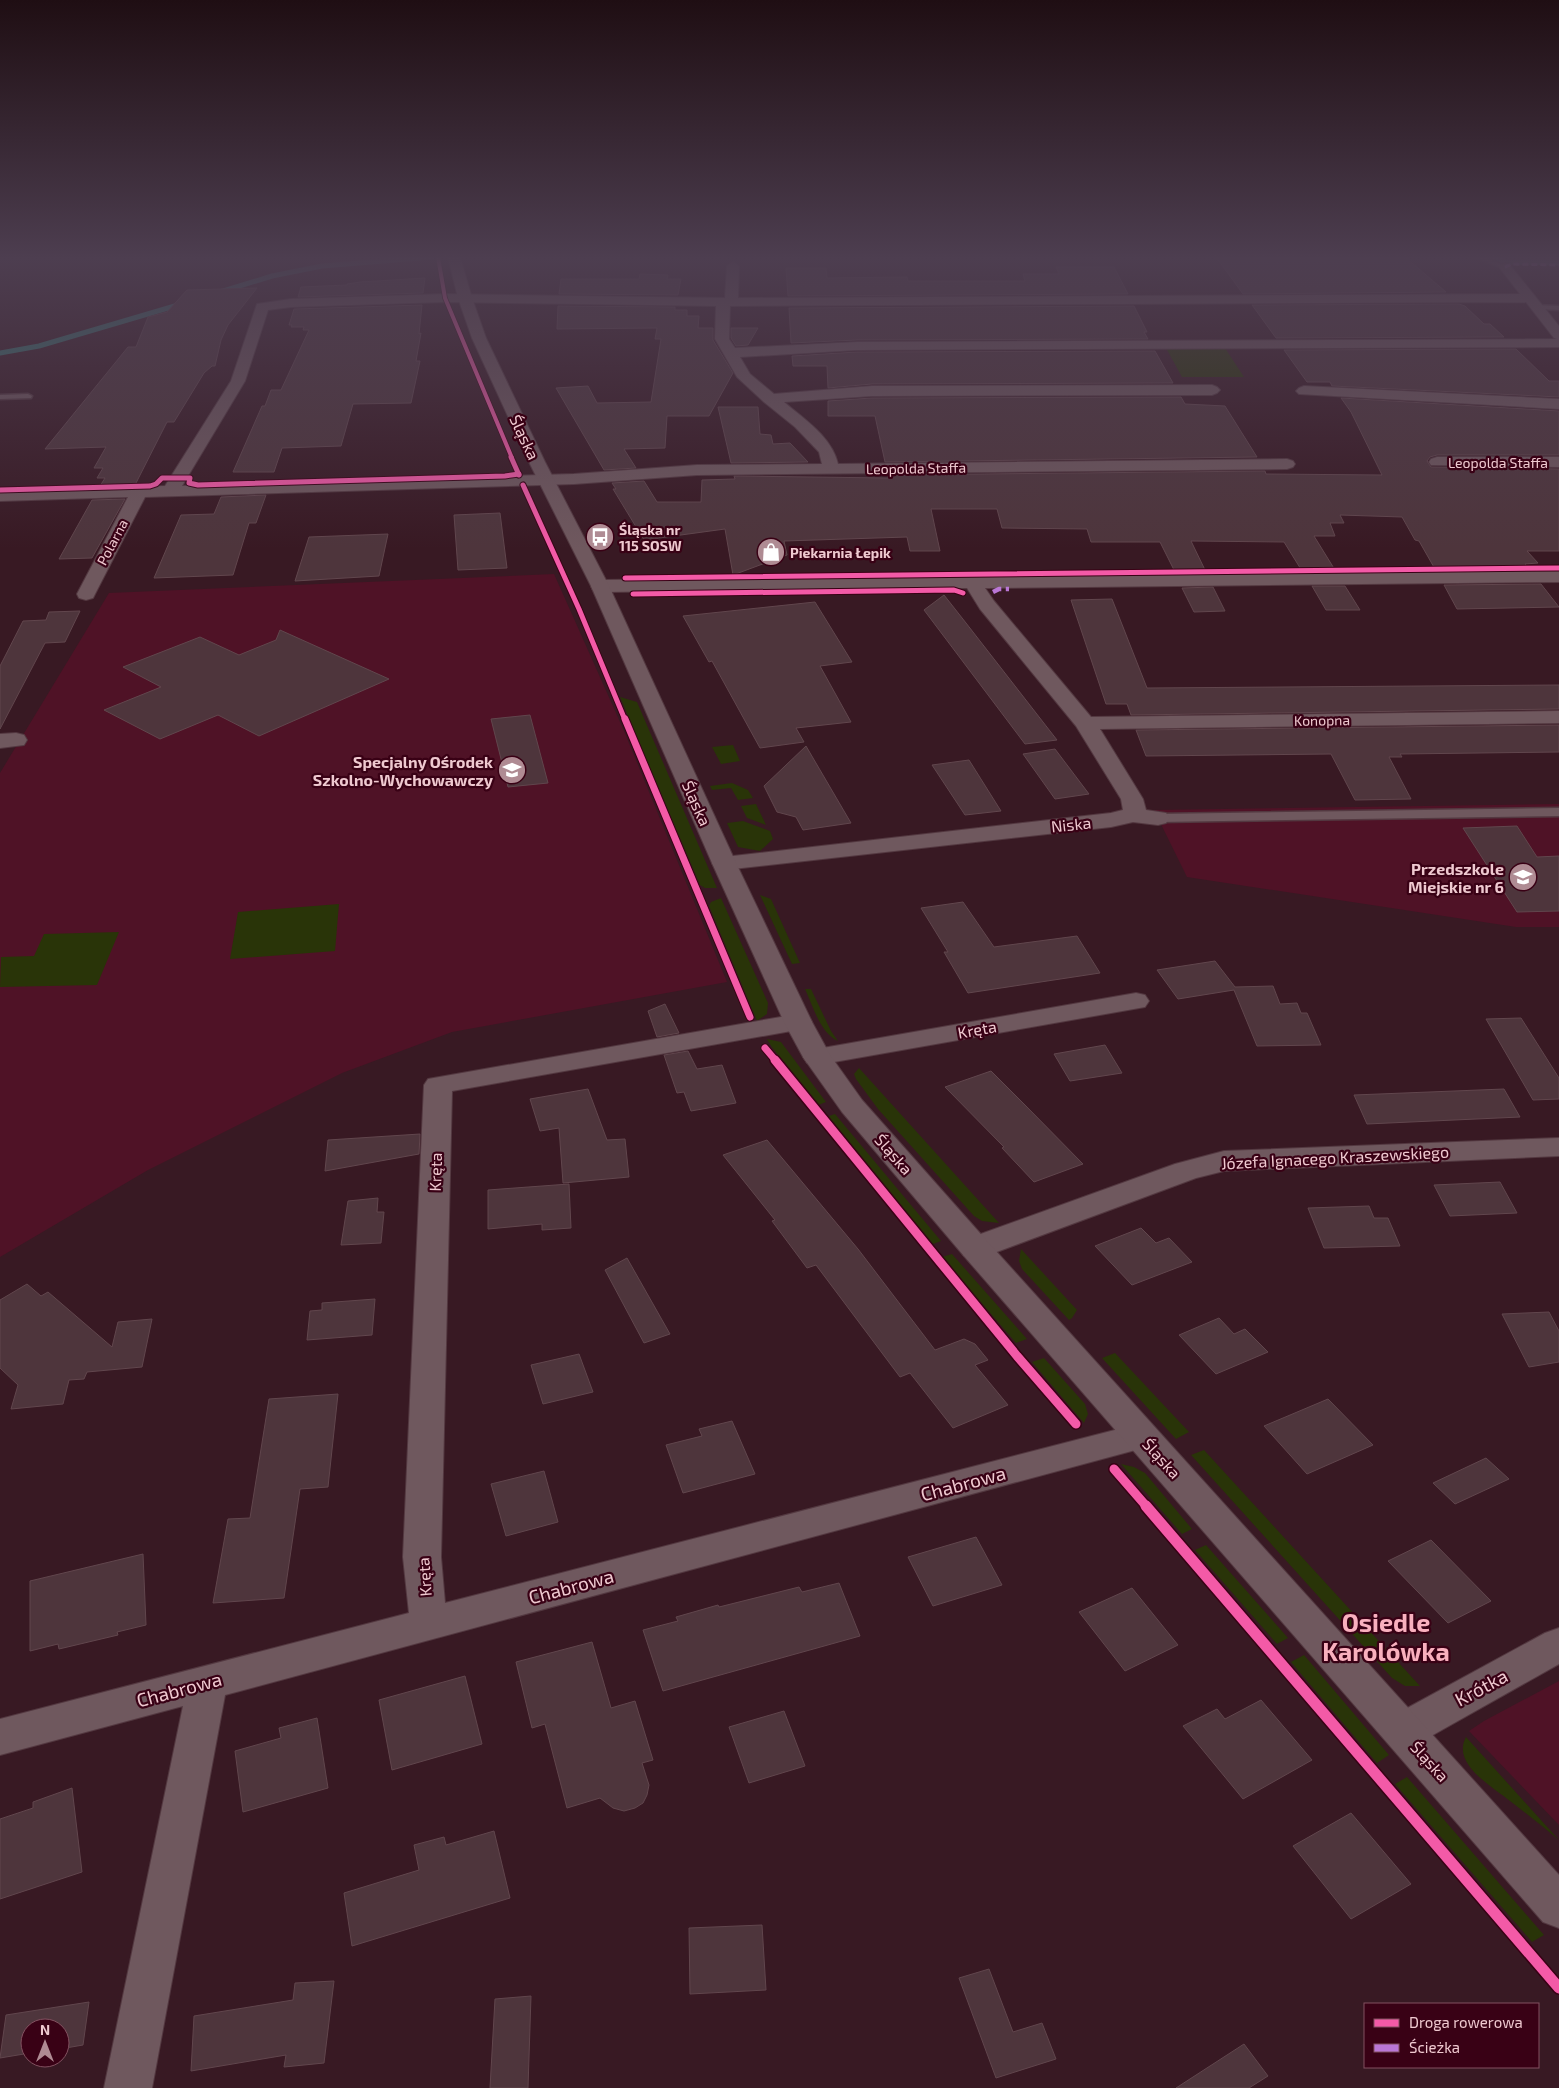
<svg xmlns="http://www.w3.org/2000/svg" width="1559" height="2088" viewBox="0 0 1559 2088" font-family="'Exo 2',sans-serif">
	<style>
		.built { fill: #4f1226 }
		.green { fill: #293408 }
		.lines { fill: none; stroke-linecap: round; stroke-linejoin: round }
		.stream { stroke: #357973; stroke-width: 5 }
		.building { fill: #4e353c; stroke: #61464d }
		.service-casing { stroke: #533840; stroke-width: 3 }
		.minor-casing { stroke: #533840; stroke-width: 2 }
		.tertiary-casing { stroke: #533840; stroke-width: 2 }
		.service { fill: #6f585e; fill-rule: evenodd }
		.minor { fill: #6f585e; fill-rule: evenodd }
		.tertiary { fill: #6f585e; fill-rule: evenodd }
		.quiet-far1 { stroke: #ba77d6; stroke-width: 3; stroke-dasharray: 6 3; stroke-linecap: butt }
		.quiet { stroke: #ba77d6; stroke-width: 4.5; stroke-dasharray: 9 4.5; stroke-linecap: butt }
		.cycleway-far4-casing { stroke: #390115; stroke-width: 5.5 }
		.cycleway-far3-casing { stroke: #390115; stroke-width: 7 }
		.cycleway-far2-casing { stroke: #390115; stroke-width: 9 }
		.cycleway-far1-casing { stroke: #390115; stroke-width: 12 }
		.cycleway-casing { stroke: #390115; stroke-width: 14 }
		.cycleway-far4 { stroke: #f35aa7; stroke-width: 4 }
		.cycleway-far3 { stroke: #f35aa7; stroke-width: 5 }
		.cycleway-far2 { stroke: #f35aa7; stroke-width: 7 }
		.cycleway-far1 { stroke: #f35aa7; stroke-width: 9 }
		.cycleway { stroke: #f35aa7; stroke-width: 11 }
		.labels { text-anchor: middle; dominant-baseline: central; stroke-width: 4.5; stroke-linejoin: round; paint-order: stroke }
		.far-street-label { font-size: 14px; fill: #efc9d0; stroke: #390115 }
		.far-poi-label { font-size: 14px; font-weight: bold; fill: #efc9d0; stroke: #390115; text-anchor: start }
		.street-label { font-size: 16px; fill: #efc9d0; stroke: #390115 }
		.poi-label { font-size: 16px; font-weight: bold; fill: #efc9d0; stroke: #390115; text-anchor: end }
		.near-street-label { font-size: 19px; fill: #efc9d0; stroke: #390115 }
		.near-district-label { font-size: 25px; font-weight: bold; fill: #f9b0be; stroke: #390115 }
	</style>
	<rect width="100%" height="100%" fill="#381923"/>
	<g class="built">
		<polygon points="554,574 624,731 727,982 452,1032 342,1073 148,1170 0,1257 0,773 109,593"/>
		<polygon points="1559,804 1559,927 1516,927 1187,877 1154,810"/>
		<polygon points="1559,1681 1559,1825 1469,1731 1484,1721"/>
	</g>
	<g class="green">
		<polygon points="1166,348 1225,348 1244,377 1182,377"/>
		<polygon points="620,697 637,702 717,888 705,888 700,885"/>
		<polygon points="733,745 740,761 721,764 712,747"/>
		<polygon points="732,783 748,790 753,798 738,800 731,788 712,790 710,786"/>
		<polygon points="756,804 766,825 747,818 741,806"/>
		<polygon points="743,821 770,831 773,839 760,851 738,847 727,823"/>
		<polygon points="760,895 771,899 800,963 792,964"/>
		<polygon points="721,898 768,1003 767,1014 757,1021 709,906 711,902"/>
		<polygon points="339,904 335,951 230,959 238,912"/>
		<polygon points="119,932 97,985 0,987 1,957 34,956 44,934"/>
		<path d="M 805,989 L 811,989 L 831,1031 L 838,1041 C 820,1033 813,1006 805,989 Z"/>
		<polygon points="767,1039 781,1042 826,1102 818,1105 771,1046"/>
		<polygon points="859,1068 999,1223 982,1221 974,1216 878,1109 856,1079 854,1074"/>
		<polygon points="835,1114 941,1241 933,1244 826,1117"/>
		<polygon points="1021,1249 1077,1310 1072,1318 1069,1320 1022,1269 1019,1261"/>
		<polygon points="952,1254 1027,1339 1016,1343 942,1257"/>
		<polygon points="1115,1353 1189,1432 1176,1439 1102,1358"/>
		<polygon points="1044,1358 1085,1404 1088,1414 1084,1423 1032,1362"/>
		<polygon points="1204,1450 1420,1686 1405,1686 1392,1678 1191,1455"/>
		<polygon points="1121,1464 1134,1467 1145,1473 1192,1529 1182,1534"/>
		<polygon points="1206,1545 1288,1638 1277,1644 1195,1550"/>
		<polygon points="1304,1655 1389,1755 1377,1763 1291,1662"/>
		<path d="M 1466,1737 L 1559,1840 C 1543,1827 1527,1814 1510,1801 C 1493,1787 1451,1764 1466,1737 Z"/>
		<polygon points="1407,1777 1544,1935 1532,1942 1395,1784"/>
	</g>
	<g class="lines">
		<g class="stream">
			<polyline points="1492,257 1506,262 1559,263"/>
			<polyline points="220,292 272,276 322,266 432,257"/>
			<polyline points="0,353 39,346 185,303"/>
		</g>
	</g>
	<g class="building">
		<polygon points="1216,257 1405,257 1446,292 1243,294"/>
		<polygon points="1056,267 1114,267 1128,294 788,296 786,268 826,268 827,278 907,277 908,281 1025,281 1023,274 1059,274"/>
		<polygon points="640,274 668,275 667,279 681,279 678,295 559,294 561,279 639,279"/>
		<polygon points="425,278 423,293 298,297 301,287 347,285 347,284 360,282"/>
		<polygon points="257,288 228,325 221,340 215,366 212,366 204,373 174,422 167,422 135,485 100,486 105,478 97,478 103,468 94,468 106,447 45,449 128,347 136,347 148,317 167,312 187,290"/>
		<polygon points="1459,304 1465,306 1484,324 1490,324 1504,337 1276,338 1252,305"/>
		<polygon points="422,305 419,334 421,333 416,361 420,361 411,403 353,404 341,446 282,448 274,472 233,472 262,406 265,406 271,390 281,390 309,330 303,330 304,327 291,327 292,325 289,325 294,309"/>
		<polygon points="558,306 675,307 675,310 687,310 687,316 699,316 698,328 713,328 713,340 733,373 709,416 667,416 665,448 624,449 636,468 604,470 556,388 588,386 597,403 651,402 661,339 655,339 657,328 557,329"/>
		<polygon points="1134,306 1147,332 1144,332 1148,339 857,340 791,343 789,308"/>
		<polygon points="731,328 758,328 748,345 736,346 731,338"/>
		<polygon points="1516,349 1549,381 1559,381 1559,397 1332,386 1330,382 1307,382 1284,350"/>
		<polygon points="1155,351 1173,383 872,384 828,388 827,366 793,366 792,356 857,352"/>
		<polygon points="1181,397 1185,404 1225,406 1257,457 885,462 875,416 828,416 828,401 872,398"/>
		<polygon points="1341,398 1559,411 1559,455 1437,455 1430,457 1427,461 1431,467 1559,469 1559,551 1527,551 1538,563 1525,564 1529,568 1435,569 1419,541 1415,540 1402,517 1340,515 1344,523 1330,523 1335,536 1314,536 1335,570 1302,571 1284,542 1191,541 1206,572 1175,572 1160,542 1091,542 1087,529 1002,528 997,509 931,509 940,551 910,551 907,537 784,541 787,555 733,575 725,529 644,540 613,489 616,489 612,483 644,481 657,502 701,502 702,480 735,479 734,476 888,478 888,475 1265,471 1266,474 1382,475 1351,412"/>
		<polygon points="718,407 758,407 760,434 771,435 773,444 790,443 808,462 731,463"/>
		<polygon points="266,495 256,523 249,523 233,575 154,578 181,515 214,514 221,497"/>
		<polygon points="125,499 92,558 59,559 92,500"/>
		<polygon points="500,513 507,568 458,570 454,515"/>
		<polygon points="388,534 379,576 295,581 309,537"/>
		<polygon points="1541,584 1559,607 1457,609 1444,585"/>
		<polygon points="1312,586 1345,586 1360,610 1326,610"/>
		<polygon points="1213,587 1225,611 1194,612 1182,588"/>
		<polygon points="944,595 966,623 1057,740 1025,744 924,610"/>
		<polygon points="1112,599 1147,688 1559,685 1559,709 1131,715 1127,704 1106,704 1071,600"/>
		<polygon points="815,602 852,662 820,666 851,722 796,728 804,742 760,748 712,661 709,662 683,616"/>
		<polygon points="80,611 65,642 45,643 0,729 0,666 23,621 46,620 49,612"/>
		<polygon points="280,630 389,679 259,736 218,715 160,739 104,710 161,687 123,667 200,637 239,655 276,640"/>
		<polygon points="530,715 548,783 508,787 491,719"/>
		<polygon points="1559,725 1559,752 1400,754 1402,757 1389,757 1411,799 1355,800 1331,754 1146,756 1136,730"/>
		<polygon points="806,746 851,823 803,830 796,817 777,812 764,786"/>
		<polygon points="1055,749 1089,794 1055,799 1023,754"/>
		<polygon points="969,760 1001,811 965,815 932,765"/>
		<polygon points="1517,826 1537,857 1559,856 1559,911 1517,912 1463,828"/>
		<polygon points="963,902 994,947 1077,936 1100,973 968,993 944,952 948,952 921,908"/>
		<polygon points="1215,961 1235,987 1273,986 1280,1004 1297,1003 1301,1013 1307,1013 1321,1045 1257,1046 1234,990 1178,999 1157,970"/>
		<polygon points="665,1004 679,1033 657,1037 648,1011"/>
		<polygon points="1521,1018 1559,1078 1559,1099 1533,1100 1486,1019"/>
		<polygon points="1105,1045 1122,1073 1070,1081 1054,1054"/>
		<polygon points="688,1051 697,1069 722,1065 736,1103 691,1111 684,1092 677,1093 664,1055"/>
		<polygon points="991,1071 1025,1105 1083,1164 1034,1182 1002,1148 1004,1147 945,1087"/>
		<polygon points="588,1089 607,1140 625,1139 629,1177 563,1183 559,1128 540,1131 530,1099"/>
		<polygon points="1504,1089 1520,1117 1367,1124 1354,1095"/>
		<polygon points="420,1134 419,1154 325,1171 328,1140"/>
		<polygon points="767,1140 858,1249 935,1350 964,1339 975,1344 988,1360 975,1365 1008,1405 953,1428 910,1373 900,1377 816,1265 807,1268 772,1221 775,1220 723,1155"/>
		<polygon points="1500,1182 1517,1213 1450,1216 1434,1185"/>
		<polygon points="569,1184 571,1228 542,1230 542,1224 488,1229 488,1190"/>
		<polygon points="378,1198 377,1212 384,1212 381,1243 341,1245 348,1201"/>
		<polygon points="1369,1206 1374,1218 1388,1218 1400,1246 1324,1248 1308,1208"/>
		<polygon points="1141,1228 1156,1243 1169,1238 1192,1262 1132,1285 1095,1246"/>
		<polygon points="627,1258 670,1334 644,1343 605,1270"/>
		<polygon points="27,1284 41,1296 48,1292 112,1347 118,1322 152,1319 142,1367 87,1372 84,1379 69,1380 63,1404 11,1409 18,1385 0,1368 0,1300"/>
		<polygon points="375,1299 372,1335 307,1340 310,1311 322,1310 322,1303"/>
		<polygon points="1549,1312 1559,1331 1559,1362 1529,1367 1502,1314"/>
		<polygon points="1219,1318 1234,1334 1245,1329 1268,1352 1216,1374 1179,1335"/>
		<polygon points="579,1354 593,1392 543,1404 531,1365"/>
		<polygon points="338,1394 328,1487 300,1489 284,1598 213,1603 228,1519 250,1518 269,1399"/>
		<polygon points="1328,1399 1373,1445 1307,1474 1264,1426"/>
		<polygon points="732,1421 755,1474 683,1493 666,1445 702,1436 699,1429"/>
		<polygon points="1486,1458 1509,1479 1455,1504 1433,1483"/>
		<polygon points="544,1471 558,1522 506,1536 491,1484"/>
		<polygon points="976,1537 1002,1585 933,1606 908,1557"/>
		<polygon points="1431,1540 1491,1601 1448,1623 1388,1561"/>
		<polygon points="143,1554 146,1625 117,1632 118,1635 59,1649 58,1644 30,1651 30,1581"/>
		<polygon points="839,1583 860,1636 663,1691 643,1630 678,1621 676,1617 718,1605 719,1607 799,1587 802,1592"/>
		<polygon points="1132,1588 1178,1645 1125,1671 1079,1612"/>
		<polygon points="592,1642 611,1708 635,1701 653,1760 642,1763 649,1785 647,1795 643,1803 635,1808 624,1811 613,1808 600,1798 567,1808 545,1724 532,1728 516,1662"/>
		<polygon points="465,1676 482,1744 392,1770 379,1700"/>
		<polygon points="1261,1700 1312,1760 1243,1799 1183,1726 1217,1709 1225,1719"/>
		<polygon points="784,1711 805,1766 749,1783 729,1727"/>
		<polygon points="317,1718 328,1788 243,1812 235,1751 281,1738 279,1728"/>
		<polygon points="72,1788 82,1872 0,1899 0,1819 33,1808 33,1802"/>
		<polygon points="1351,1813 1411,1884 1351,1919 1293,1846"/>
		<polygon points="494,1831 510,1898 352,1946 344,1893 419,1870 414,1845 444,1837 446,1845"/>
		<polygon points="762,1925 766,1990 690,1994 689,1928"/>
		<polygon points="989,1969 1013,2032 1042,2023 1056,2059 996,2078 959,1978"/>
		<polygon points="334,1981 324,2063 284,2067 286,2055 191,2071 194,2016 293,2000 295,1983"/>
		<polygon points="531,1996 528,2088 490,2088 495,1999"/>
		<polygon points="89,2002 83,2045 60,2049 60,2028 30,2028 30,2053 0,2058 6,2015"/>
		<polygon points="1244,2044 1268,2076 1249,2088 1176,2088"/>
	</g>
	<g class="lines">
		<defs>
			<g id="service">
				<polygon points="1474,257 1483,257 1508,267 1503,268"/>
				<polygon points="1534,305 1559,306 1559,310 1537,309 1533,307"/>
				<polygon points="28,394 32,396 31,398 0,399 0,395"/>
				<polygon points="1559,808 1559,816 1158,822 1152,818 1158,814"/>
			</g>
			<g id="minor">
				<path d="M 733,262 L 739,266 L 738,298 L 1520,294 L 1499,267 L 1505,263 L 1509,264 L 1559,326 L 1559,347 L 857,350 L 740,357 L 750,374 L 774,394 L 872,386 L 1212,385 L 1217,387 L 1220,390 L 1217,393 L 1212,395 L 872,396 L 784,402 C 804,419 832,437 838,464 L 1287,459 L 1293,461 L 1295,464 L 1293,467 L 1287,469 L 697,475 L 574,484 L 145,497 L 95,594 L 93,598 L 86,600 L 79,598 L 77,594 L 128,497 L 0,501 L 0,491 L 165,486 L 231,381 L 257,304 L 291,299 L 445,294 L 725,298 L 727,266 ZM 445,302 L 716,306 L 715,339 L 737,377 L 764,402 L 795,427 L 819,452 L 822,464 L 697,465 L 574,474 L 182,486 L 245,381 L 268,310 L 291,307 ZM 1526,302 L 1554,338 L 1557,339 L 857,342 L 735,348 L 729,339 L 730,306 Z"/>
				<polygon points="1304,386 1559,399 1559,409 1299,394 1296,391 1299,388"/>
				<polygon points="1437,457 1559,457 1559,467 1431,465 1429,462 1431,459"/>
				<polygon points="1559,570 1559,582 985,588 994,601 1091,717 1559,711 1559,723 1100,729 1143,799 1146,810 1166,813 1170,818 1166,823 1158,825 1133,822 1111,827 724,870 715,868 712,863 715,858 1111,813 1123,810 1121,799 1076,726 980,609 967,588 600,592 593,590 591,586 593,582 600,580"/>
				<polygon points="16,733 24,735 27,740 24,745 0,748 0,734"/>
				<polygon points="1136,993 1145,995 1149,1001 1145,1007 817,1065 807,1063 803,1057 807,1051 817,1049"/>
				<polygon points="798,1014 808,1016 812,1022 808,1028 452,1091 441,1557 445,1603 1142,1423 1154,1427 1159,1436 1154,1445 225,1695 152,2088 104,2088 183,1706 0,1755 0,1719 409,1613 403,1557 424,1085 428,1079"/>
				<polygon points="1559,1138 1559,1156 1224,1171 1196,1178 986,1256 975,1259 964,1256 959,1248 964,1240 1175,1164 1224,1151"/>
				<polygon points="1559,1628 1559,1664 1417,1744 1403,1749 1389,1744 1383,1731 1389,1718 1545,1633"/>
			</g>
			<polygon id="tertiary" points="448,257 460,257 472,298 486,338 545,462 609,586 736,863 812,1022 830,1055 862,1100 986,1240 1559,1875 1559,1928 1543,1922 964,1256 842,1112 803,1057 784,1022 712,863 591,586 529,462 472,338 458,298"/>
		</defs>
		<use href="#service" class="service-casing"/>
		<use href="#minor" class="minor-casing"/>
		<use href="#tertiary" class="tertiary-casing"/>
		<use href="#service" class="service"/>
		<use href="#minor" class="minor"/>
		<use href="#tertiary" class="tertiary"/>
		<polyline class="quiet-far1" points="1505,267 1512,264 1559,265"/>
		<polyline class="quiet" points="993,592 999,589 1009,589"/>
		<defs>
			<polyline id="cycleway-far4" points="438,257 445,298 512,458"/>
			<g id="cycleway-far3">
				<polyline points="511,457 519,475"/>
				<polyline points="523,485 579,609 625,720"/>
				<polyline points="0,490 150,486 156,484 162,478 190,478 189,483 198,485 505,476 519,474"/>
				<polyline points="625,578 1559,568"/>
				<polyline points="633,594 954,590 963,593"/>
			</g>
			<g id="cycleway-far2">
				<polyline points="625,719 750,1017"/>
				<polyline points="765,1048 776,1061"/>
			</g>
			<g id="cycleway-far1">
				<polyline points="775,1060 1017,1356 1076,1424"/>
				<polyline points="1114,1469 1147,1507"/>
			</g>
			<polyline id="cycleway" points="1146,1506 1559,1988"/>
		</defs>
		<use href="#cycleway-far4" class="cycleway-far4-casing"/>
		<use href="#cycleway-far3" class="cycleway-far3-casing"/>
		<use href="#cycleway-far2" class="cycleway-far2-casing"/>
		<use href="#cycleway-far1" class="cycleway-far1-casing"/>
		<use href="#cycleway" class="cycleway-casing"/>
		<use href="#cycleway-far4" class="cycleway-far4"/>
		<use href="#cycleway-far3" class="cycleway-far3"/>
		<use href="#cycleway-far2" class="cycleway-far2"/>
		<use href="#cycleway-far1" class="cycleway-far1"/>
		<use href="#cycleway" class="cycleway"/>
	</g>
	<linearGradient id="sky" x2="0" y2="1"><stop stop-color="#1f0e13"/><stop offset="0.47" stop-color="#4d3e50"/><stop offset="1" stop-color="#4d3e50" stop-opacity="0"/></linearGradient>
	<rect width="1559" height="549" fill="url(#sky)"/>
	<defs>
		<symbol id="bus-disc" viewBox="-11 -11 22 22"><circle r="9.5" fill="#af8b93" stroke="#390115"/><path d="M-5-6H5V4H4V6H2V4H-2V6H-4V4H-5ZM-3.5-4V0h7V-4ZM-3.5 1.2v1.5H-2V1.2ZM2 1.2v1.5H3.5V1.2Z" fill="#fff"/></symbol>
		<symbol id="shop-disc" viewBox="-11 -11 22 22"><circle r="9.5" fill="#af8b93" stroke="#390115"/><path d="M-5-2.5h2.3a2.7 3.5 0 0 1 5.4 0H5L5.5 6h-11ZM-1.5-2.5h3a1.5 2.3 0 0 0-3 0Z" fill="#fff"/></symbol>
		<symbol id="school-disc" viewBox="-11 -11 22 22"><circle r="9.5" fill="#af8b93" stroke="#390115"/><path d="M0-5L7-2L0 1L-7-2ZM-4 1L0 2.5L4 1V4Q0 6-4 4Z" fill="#fff"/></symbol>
	</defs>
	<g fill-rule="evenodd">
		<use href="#bus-disc" x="584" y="521" width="32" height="32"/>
		<use href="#shop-disc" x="755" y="536" width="32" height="32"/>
		<use href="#school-disc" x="496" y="754" width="32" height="32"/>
		<use href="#school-disc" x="1507" y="861" width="32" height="32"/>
	</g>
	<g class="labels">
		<g class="far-street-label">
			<text x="1498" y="462">Leopolda Staffa</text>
			<text transform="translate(916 468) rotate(-1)">Leopolda Staffa</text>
			<text transform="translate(112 542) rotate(-62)">Polarna</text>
			<text transform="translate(1322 720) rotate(-1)">Konopna</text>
		</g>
		<g class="far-poi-label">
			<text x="619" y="529">Śląska nr<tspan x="619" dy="16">115 SOSW</tspan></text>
			<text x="790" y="552">Piekarnia Łepik</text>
		</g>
		<g class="street-label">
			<text transform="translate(525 437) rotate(65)">Śląska</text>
			<text transform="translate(697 803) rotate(66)">Śląska</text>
			<text transform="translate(1071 824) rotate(-6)">Niska</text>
			<text transform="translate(977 1029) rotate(-10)">Kręta</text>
			<text transform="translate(894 1154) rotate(49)">Śląska</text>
			<text transform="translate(1335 1157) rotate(-3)">Józefa Ignacego Kraszewskiego</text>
			<text transform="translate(435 1172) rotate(-88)">Kręta</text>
			<text transform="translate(1162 1458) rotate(48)">Śląska</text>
			<text transform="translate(424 1577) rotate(-94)">Kręta</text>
			<text transform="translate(1430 1761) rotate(48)">Śląska</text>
		</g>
		<g class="poi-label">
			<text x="493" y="761">Specjalny Ośrodek<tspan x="493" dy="18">Szkolno-Wychowawczy</tspan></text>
			<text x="1504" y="868">Przedszkole<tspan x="1504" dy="18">Miejskie nr 6</tspan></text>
		</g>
		<g class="near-street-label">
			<text transform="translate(963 1483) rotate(-15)">Chabrowa</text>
			<text transform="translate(571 1586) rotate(-15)">Chabrowa</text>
			<text transform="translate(1481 1687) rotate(-28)">Krótka</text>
			<text transform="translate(179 1689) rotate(-15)">Chabrowa</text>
		</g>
		<g class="near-district-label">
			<text x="1386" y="1622">Osiedle<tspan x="1386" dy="29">Karolówka</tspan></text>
		</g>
	</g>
	<rect x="1364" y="2003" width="175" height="65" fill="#390115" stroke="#825160"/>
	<rect x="1374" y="2019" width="25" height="8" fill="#f35aa7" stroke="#825160"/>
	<text x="1409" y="2028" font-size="15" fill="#efc9d0">Droga rowerowa</text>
	<rect x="1374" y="2044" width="25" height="8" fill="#ba77d6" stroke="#825160"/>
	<text x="1409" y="2053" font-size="15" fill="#efc9d0">Ścieżka</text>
	<g transform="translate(45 2043)"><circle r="24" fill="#390115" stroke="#825160"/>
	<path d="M0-4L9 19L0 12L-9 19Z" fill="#af8b93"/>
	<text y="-8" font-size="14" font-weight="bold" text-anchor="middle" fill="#efc9d0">N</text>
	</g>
</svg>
